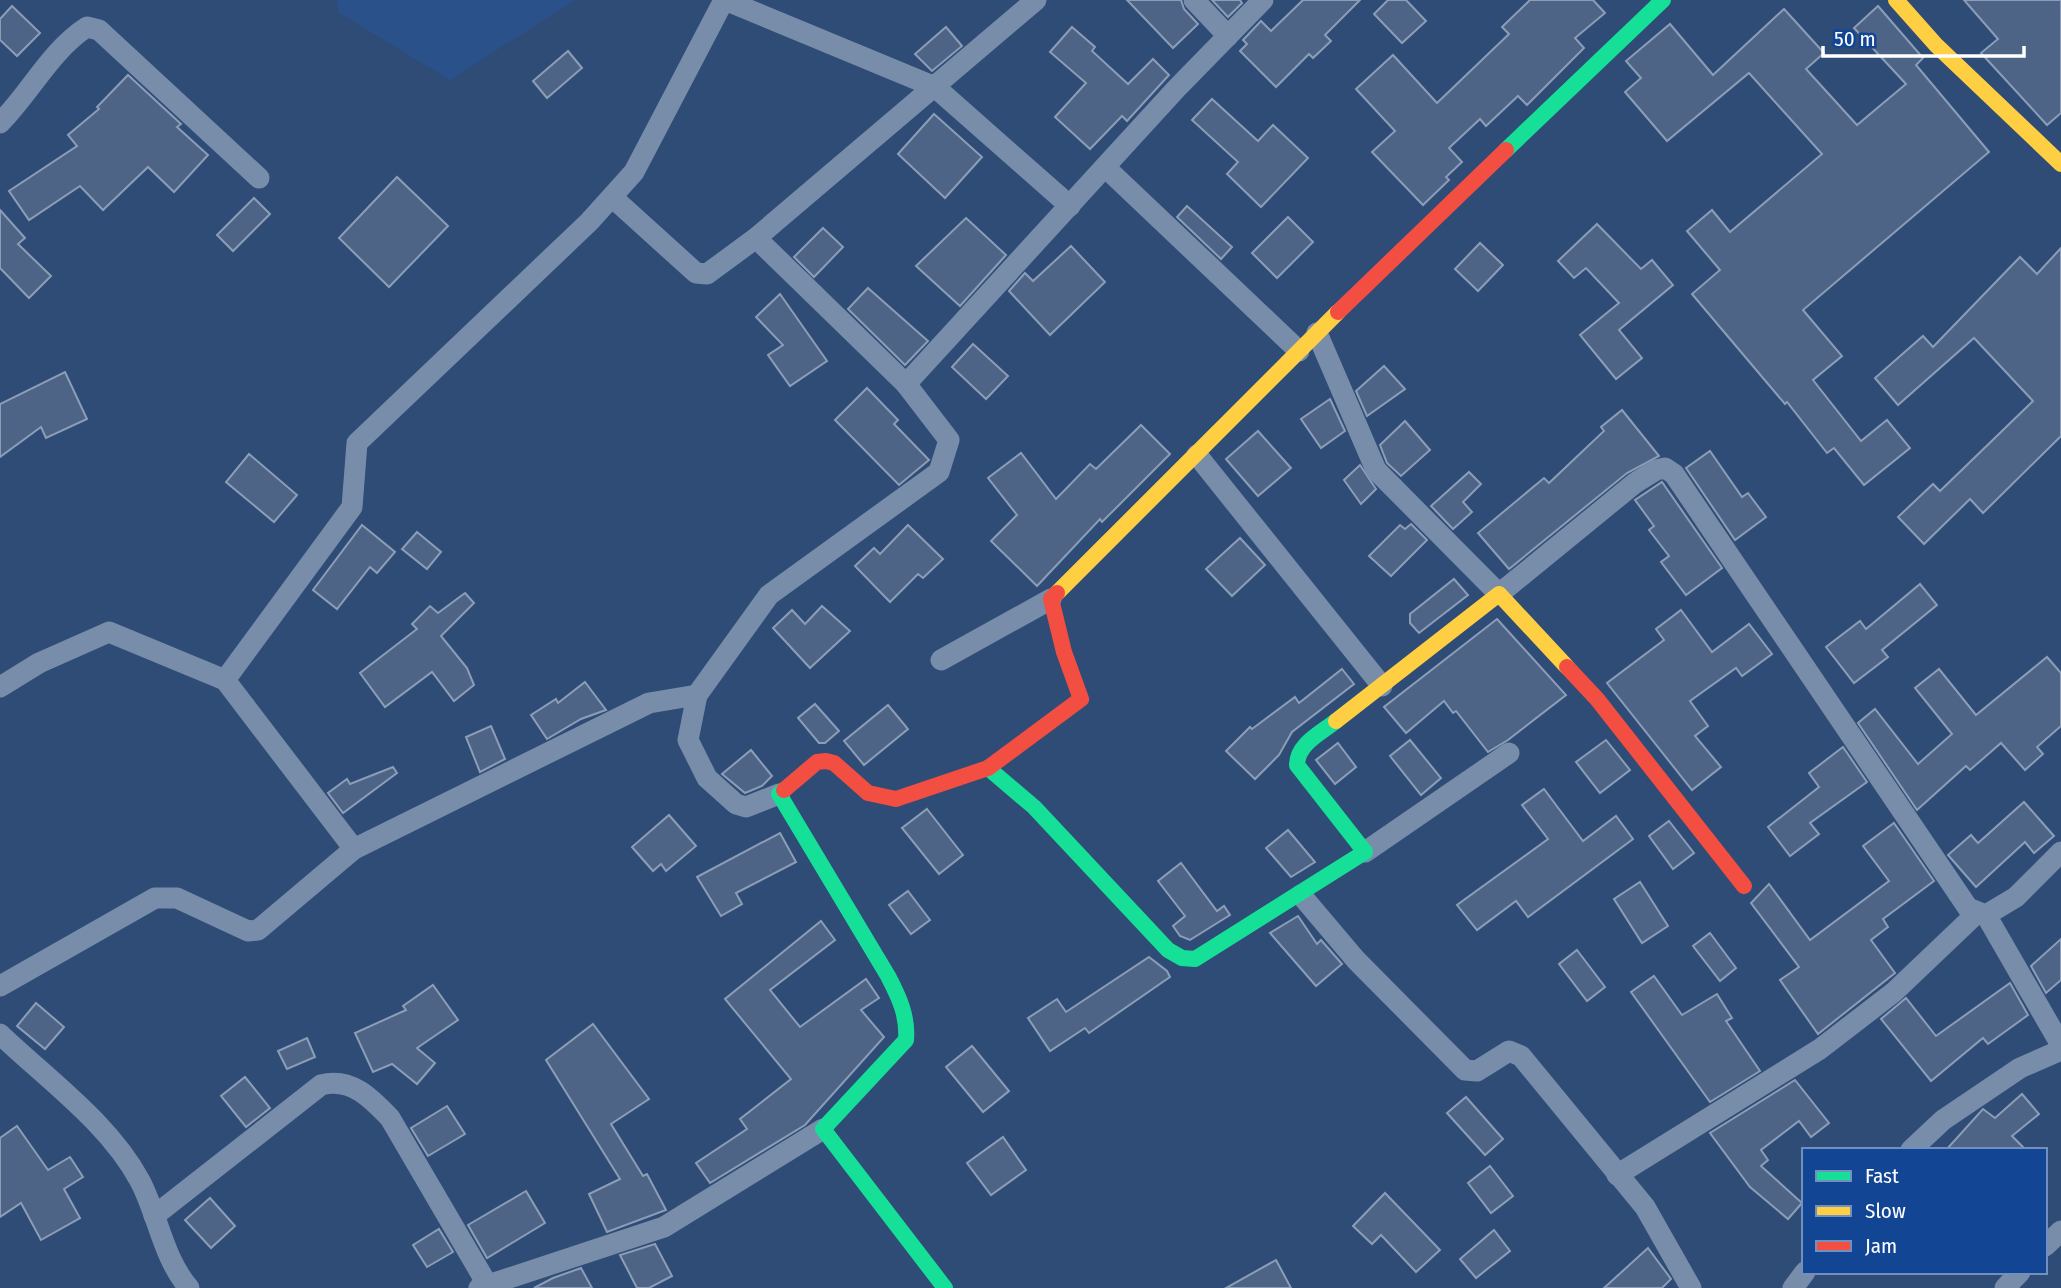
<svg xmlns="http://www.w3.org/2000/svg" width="2061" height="1288" viewBox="0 0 2061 1288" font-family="'Fira Sans Condensed',sans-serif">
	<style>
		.water { fill: #2b518a }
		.building { fill: #4d6486; stroke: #8c9eb7; stroke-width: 2 }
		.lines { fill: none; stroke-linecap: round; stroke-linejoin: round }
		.street { stroke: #788da9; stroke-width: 21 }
		.fast { stroke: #16e098; stroke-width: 16 }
		.slow { stroke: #ffcf43; stroke-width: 16 }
		.jam { stroke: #f24e42; stroke-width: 16 }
	</style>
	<rect width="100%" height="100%" fill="#2f4c77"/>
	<polygon class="water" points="337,0 575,0 450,80 338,12"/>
	<g class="building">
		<polygon points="1127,0 1181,0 1184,9 1198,24 1173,48"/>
		<polygon points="1212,0 1240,0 1242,3 1228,17"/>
		<polygon points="1303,0 1360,0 1325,35 1331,41 1313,58 1309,54 1276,87 1240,51 1247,44 1243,40 1261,21 1271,31"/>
		<polygon points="1388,0 1406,0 1426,21 1402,43 1374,14"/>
		<polygon points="1530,0 1593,0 1605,13 1575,38 1584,48 1527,105 1518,96 1486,126 1480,119 1449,148 1462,162 1446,177 1449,180 1423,205 1372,152 1395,131 1356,89 1393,55 1437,103 1509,34 1502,27"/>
		<polygon points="1964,0 2061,0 2061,113 2047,125 1981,53 1998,39"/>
		<polygon points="12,6 40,33 17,56 0,40 0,19"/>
		<polygon points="1878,6 1923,58 1916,65 1989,152 1803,310 1842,356 1813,380 1861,441 1887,420 1910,448 1864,485 1834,448 1827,453 1787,402 1785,404 1692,294 1720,270 1687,231 1712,210 1730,232 1822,154 1749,73 1667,141 1625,92 1641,78 1626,61 1670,24 1713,75 1784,9 1824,53 1806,69 1857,125 1906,84 1854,28"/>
		<polygon points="946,27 962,46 932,71 915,54"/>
		<polygon points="1072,27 1095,47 1092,51 1128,84 1153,59 1169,75 1127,121 1122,116 1090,149 1055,117 1086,83 1050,52"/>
		<polygon points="568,51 582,68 547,98 533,81"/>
		<polygon points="128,75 181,124 177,127 208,155 174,192 148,167 103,210 80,186 29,220 9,191 77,146 68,135 99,109 97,107"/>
		<polygon points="1212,99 1258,141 1273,125 1308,158 1261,207 1227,174 1238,162 1192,120"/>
		<polygon points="934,114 982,157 945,198 898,154"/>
		<polygon points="397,177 448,226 389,287 339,238"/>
		<polygon points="254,198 270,214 233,251 217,235"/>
		<polygon points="1187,206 1232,247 1221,259 1177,217"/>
		<polygon points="0,210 25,238 18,244 51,276 29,298 0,268"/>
		<polygon points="1288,217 1313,242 1277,278 1252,253"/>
		<polygon points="966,218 1006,255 960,306 916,266"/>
		<polygon points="1597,224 1641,269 1652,260 1673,285 1619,330 1642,358 1616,379 1580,335 1619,303 1586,268 1574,278 1558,261"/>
		<polygon points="823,228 843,247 814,277 794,257"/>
		<polygon points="1480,243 1503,265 1478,291 1455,269"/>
		<polygon points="1071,246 1105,282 1050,335 1009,291 1025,273 1033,281"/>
		<polygon points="2061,248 2061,436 1983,513 1970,499 1924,544 1898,517 1933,484 1940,491 2033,401 1974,338 1898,405 1875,378 1923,336 1933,347 2020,257 2037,274"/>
		<polygon points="868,288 928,341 905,365 848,309"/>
		<polygon points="780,294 827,361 790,386 768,355 783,345 756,317"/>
		<polygon points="973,344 1008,376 986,399 952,367"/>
		<polygon points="1384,366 1405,389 1367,416 1356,391"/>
		<polygon points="65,372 87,419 46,438 41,427 0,457 0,404"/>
		<polygon points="867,388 898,420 894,424 929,460 899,485 835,420"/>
		<polygon points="1330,399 1345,431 1321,448 1301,419"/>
		<polygon points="1622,410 1659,456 1627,473 1509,569 1478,533 1544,478 1549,483 1604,431 1601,427"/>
		<polygon points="1405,421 1430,450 1401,476 1387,463 1380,445"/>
		<polygon points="1141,425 1170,454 1102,522 1100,519 1037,586 991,541 1017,515 988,478 1021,453 1056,499 1090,464 1096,469"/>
		<polygon points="1258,431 1291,468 1258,496 1226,459"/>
		<polygon points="1710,451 1742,497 1748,493 1766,517 1735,540 1686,468"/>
		<polygon points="249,454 297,495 274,522 226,482"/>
		<polygon points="1360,465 1376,489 1361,504 1344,480"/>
		<polygon points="1469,472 1481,484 1463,502 1472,512 1453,529 1431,506"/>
		<polygon points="1662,482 1722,568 1686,595 1661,562 1669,556 1649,530 1654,526 1635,500"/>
		<polygon points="1411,524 1427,540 1391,576 1369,556 1400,525 1405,529"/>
		<polygon points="362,525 395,552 377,573 370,567 337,609 313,590"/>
		<polygon points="908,525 943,559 923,578 918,574 890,602 855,566 874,548 880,554"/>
		<polygon points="417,532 441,552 427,569 402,549"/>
		<polygon points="1240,538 1265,565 1232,596 1206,569"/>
		<polygon points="1454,579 1468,595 1419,633 1410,623 1410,614"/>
		<polygon points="1920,584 1937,605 1882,650 1888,657 1854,683 1826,647 1860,621 1866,629"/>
		<polygon points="465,593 474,603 441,636 467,668 474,685 454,701 432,672 385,707 360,673 417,629 412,624 430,606 438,613"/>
		<polygon points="822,606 850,631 810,668 773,628 792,610 805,624"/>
		<polygon points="1681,610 1712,652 1749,624 1772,654 1742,676 1736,668 1690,701 1708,726 1695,736 1721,767 1692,790 1607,683 1664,640 1656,629"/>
		<polygon points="1497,619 1566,695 1508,740 1488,752 1456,711 1453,713 1444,701 1406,733 1384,707"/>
		<polygon points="2047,657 2061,673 2061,726 2037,747 2043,754 2025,770 2001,743 1970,770 1966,766 1917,810 1858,723 1875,709 1918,764 1952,734 1915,688 1939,669 1976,715"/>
		<polygon points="1342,669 1354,684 1292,732 1279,755 1255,779 1226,751 1250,727 1252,729 1295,697 1299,703"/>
		<polygon points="585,682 606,710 581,719 547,739 531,715 556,699 558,703"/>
		<polygon points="815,704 839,731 825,743 819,743 798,718"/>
		<polygon points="888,705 908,729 864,765 844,741"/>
		<polygon points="491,726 505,759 480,772 466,737"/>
		<polygon points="1410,740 1441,778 1421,795 1390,756"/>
		<polygon points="1606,740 1630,770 1600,793 1576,762"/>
		<polygon points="1338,743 1356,767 1335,784 1316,760"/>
		<polygon points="1843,747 1867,782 1810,823 1819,834 1790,856 1768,827 1819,787 1809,773"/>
		<polygon points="751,750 772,776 762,786 745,793 722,774"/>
		<polygon points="393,767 397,773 343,813 328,793 347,779 350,784"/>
		<polygon points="1544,789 1583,841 1616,816 1633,839 1528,917 1516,901 1477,930 1457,905 1548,839 1522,805"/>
		<polygon points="2024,802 2054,836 2034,853 2025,842 1976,887 1948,855 1971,835 1978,843"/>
		<polygon points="927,809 963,855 939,874 902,828"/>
		<polygon points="669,815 696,846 666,871 661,864 653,871 632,847"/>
		<polygon points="1669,821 1694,853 1673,869 1649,836"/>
		<polygon points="1894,823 1934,881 1883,919 1888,927 1871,940 1895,973 1818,1034 1780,980 1799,967 1751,903 1769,884 1810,940 1889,881 1863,846"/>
		<polygon points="1288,830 1315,862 1291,877 1266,848"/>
		<polygon points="780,833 796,862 736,893 742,904 721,916 697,877"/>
		<polygon points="1181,863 1217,911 1224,906 1230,915 1190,940 1180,936 1173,926 1185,916 1158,881"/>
		<polygon points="1640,882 1668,926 1642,943 1614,899"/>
		<polygon points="908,891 930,920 911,934 889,905"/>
		<polygon points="1298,916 1317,944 1321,940 1342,964 1316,986 1270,933"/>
		<polygon points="821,921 835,940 770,990 800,1027 866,979 879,998 861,1010 884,1037 805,1125 710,1183 696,1163 747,1129 740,1119 791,1079 725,999"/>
		<polygon points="1710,933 1736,968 1720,981 1693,946"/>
		<polygon points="2061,939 2061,980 2046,993 2031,966"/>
		<polygon points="1577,950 1605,987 1587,1001 1559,964"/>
		<polygon points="1149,957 1167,971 1170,977 1089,1033 1085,1028 1050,1051 1028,1018 1057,999 1066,1012"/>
		<polygon points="1654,976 1682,1015 1717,994 1732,1018 1726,1021 1760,1071 1710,1102 1631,992"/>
		<polygon points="2010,983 2028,1015 1988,1044 1983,1038 1931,1081 1881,1019 1906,998 1936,1036"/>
		<polygon points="433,985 458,1020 417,1048 435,1063 417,1084 392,1064 373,1072 355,1033 406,1010 403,1006"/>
		<polygon points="36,1003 64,1027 45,1049 17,1026"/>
		<polygon points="593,1024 649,1099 611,1124 643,1176 647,1174 666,1210 607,1232 589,1194 620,1179 546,1060"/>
		<polygon points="307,1038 315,1057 287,1069 278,1051"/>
		<polygon points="972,1046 1009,1091 983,1112 946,1067"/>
		<polygon points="245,1077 270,1108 246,1127 221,1096"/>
		<polygon points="1795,1080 1829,1123 1811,1137 1799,1121 1761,1150 1768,1160 1761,1166 1802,1203 1788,1219 1750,1187 1710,1133"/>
		<polygon points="2022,1094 2039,1114 2012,1136 2026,1150 1946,1150 1983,1109 1995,1118"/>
		<polygon points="1466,1097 1503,1139 1485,1155 1447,1113"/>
		<polygon points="447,1106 465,1134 428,1156 411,1128"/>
		<polygon points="17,1126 48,1170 70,1157 83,1177 64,1189 80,1218 41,1240 21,1203 0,1217 0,1138"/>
		<polygon points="1003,1137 1026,1170 991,1195 967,1163"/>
		<polygon points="1490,1166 1513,1196 1491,1213 1468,1183"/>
		<polygon points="526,1191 545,1223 487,1258 468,1225"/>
		<polygon points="1385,1193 1440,1250 1416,1272 1381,1235 1372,1244 1353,1226"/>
		<polygon points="210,1198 235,1226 211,1248 185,1220"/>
		<polygon points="439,1229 453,1252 427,1267 413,1245"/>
		<polygon points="1494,1230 1510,1251 1476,1278 1460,1259"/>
		<polygon points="655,1244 672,1276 649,1288 637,1288 620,1255"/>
		<polygon points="1648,1248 1671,1279 1662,1288 1604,1288"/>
		<polygon points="1276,1260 1291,1288 1226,1288"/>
		<polygon points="581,1268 592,1288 534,1288 553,1278"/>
	</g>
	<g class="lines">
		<g class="street">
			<polyline points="725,0 935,87 1070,206"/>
			<polyline points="1194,0 1228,36"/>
			<path d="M 0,123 C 30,93 51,50 87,27 L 99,30 L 259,178"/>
			<polyline points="1105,167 1299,351"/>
			<polyline points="612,197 696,273 707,274 756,238"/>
			<polyline points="1317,333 1376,470 1499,594 1635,483 1656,470 1665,468 1674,474 1968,908 1986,915 2016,897 2061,852"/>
			<polyline points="906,384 756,238 1036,0"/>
			<polyline points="1197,455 1382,686"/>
			<polyline points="941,660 1051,599"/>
			<polyline points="225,680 352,507 357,443 589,222 634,172 724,0"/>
			<polyline points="0,687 39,663 109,632 225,680 354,849 258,930 248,931 177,898 155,898 0,986"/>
			<polyline points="779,794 746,807 736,804 707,778 688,740 697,695 769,595 939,472 949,440 906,384 1176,89 1263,0"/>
			<polyline points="354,849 649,703 697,695"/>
			<polyline points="1365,852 1509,753"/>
			<polyline points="1301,895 1356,960 1465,1070 1477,1071 1509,1051 1521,1056 1645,1207 1691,1288"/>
			<polyline points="1986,915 2061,1045"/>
			<path d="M 0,1034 C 47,1079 109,1123 140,1181 C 158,1215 163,1258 189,1288"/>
			<polyline points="1911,1150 1943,1120 2020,1068 2061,1050"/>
			<polyline points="1617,1175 1820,1049 1894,992 1977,913"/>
			<path d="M 154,1216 L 321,1085 C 351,1077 371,1098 390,1118 L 487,1284"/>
			<polyline points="2045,1246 2061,1231"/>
			<polyline points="479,1288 664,1227 823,1129"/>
			<polyline points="1793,1288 1805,1272"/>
			<polyline points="2005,1288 2020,1272"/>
		</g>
		<g class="fast">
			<polyline points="1506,150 1663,0"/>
			<path d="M 988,768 L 1034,807 L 1168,950 L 1182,958 L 1195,959 L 1365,852 L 1297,765 C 1297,744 1321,733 1336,721"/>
			<path d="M 784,790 L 779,794 L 888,976 C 899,997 908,1016 906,1040 L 823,1129 L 945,1288"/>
		</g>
		<g class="slow">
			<polyline points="1896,0 1936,45 2061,164"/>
			<polyline points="1057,593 1338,312"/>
			<polyline points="1336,721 1499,594 1567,667"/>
		</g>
		<g class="jam">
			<polyline points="1338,312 1506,150"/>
			<polyline points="1567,667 1597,699 1744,886"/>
			<polyline points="784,790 817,762 826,761 834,763 868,793 896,799 988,768 1081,699 1064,652 1051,599 1057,593"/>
		</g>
	</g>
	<rect x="1802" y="1148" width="245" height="126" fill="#124694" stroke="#7190bf" stroke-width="2"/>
	<rect x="1816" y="1171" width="35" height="10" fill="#16e098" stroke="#7190bf" stroke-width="2"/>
	<text x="1865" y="1183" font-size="21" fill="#ffffff">Fast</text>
	<rect x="1816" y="1206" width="35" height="10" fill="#ffcf43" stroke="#7190bf" stroke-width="2"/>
	<text x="1865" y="1218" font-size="21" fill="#ffffff">Slow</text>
	<rect x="1816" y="1241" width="35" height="10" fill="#f24e42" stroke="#7190bf" stroke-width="2"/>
	<text x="1865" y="1253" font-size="21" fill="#ffffff">Jam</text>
	<path d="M1823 46v10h201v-10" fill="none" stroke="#ffffff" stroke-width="3.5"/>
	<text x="1834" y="46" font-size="21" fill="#ffffff" stroke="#124694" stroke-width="5" paint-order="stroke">50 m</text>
</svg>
